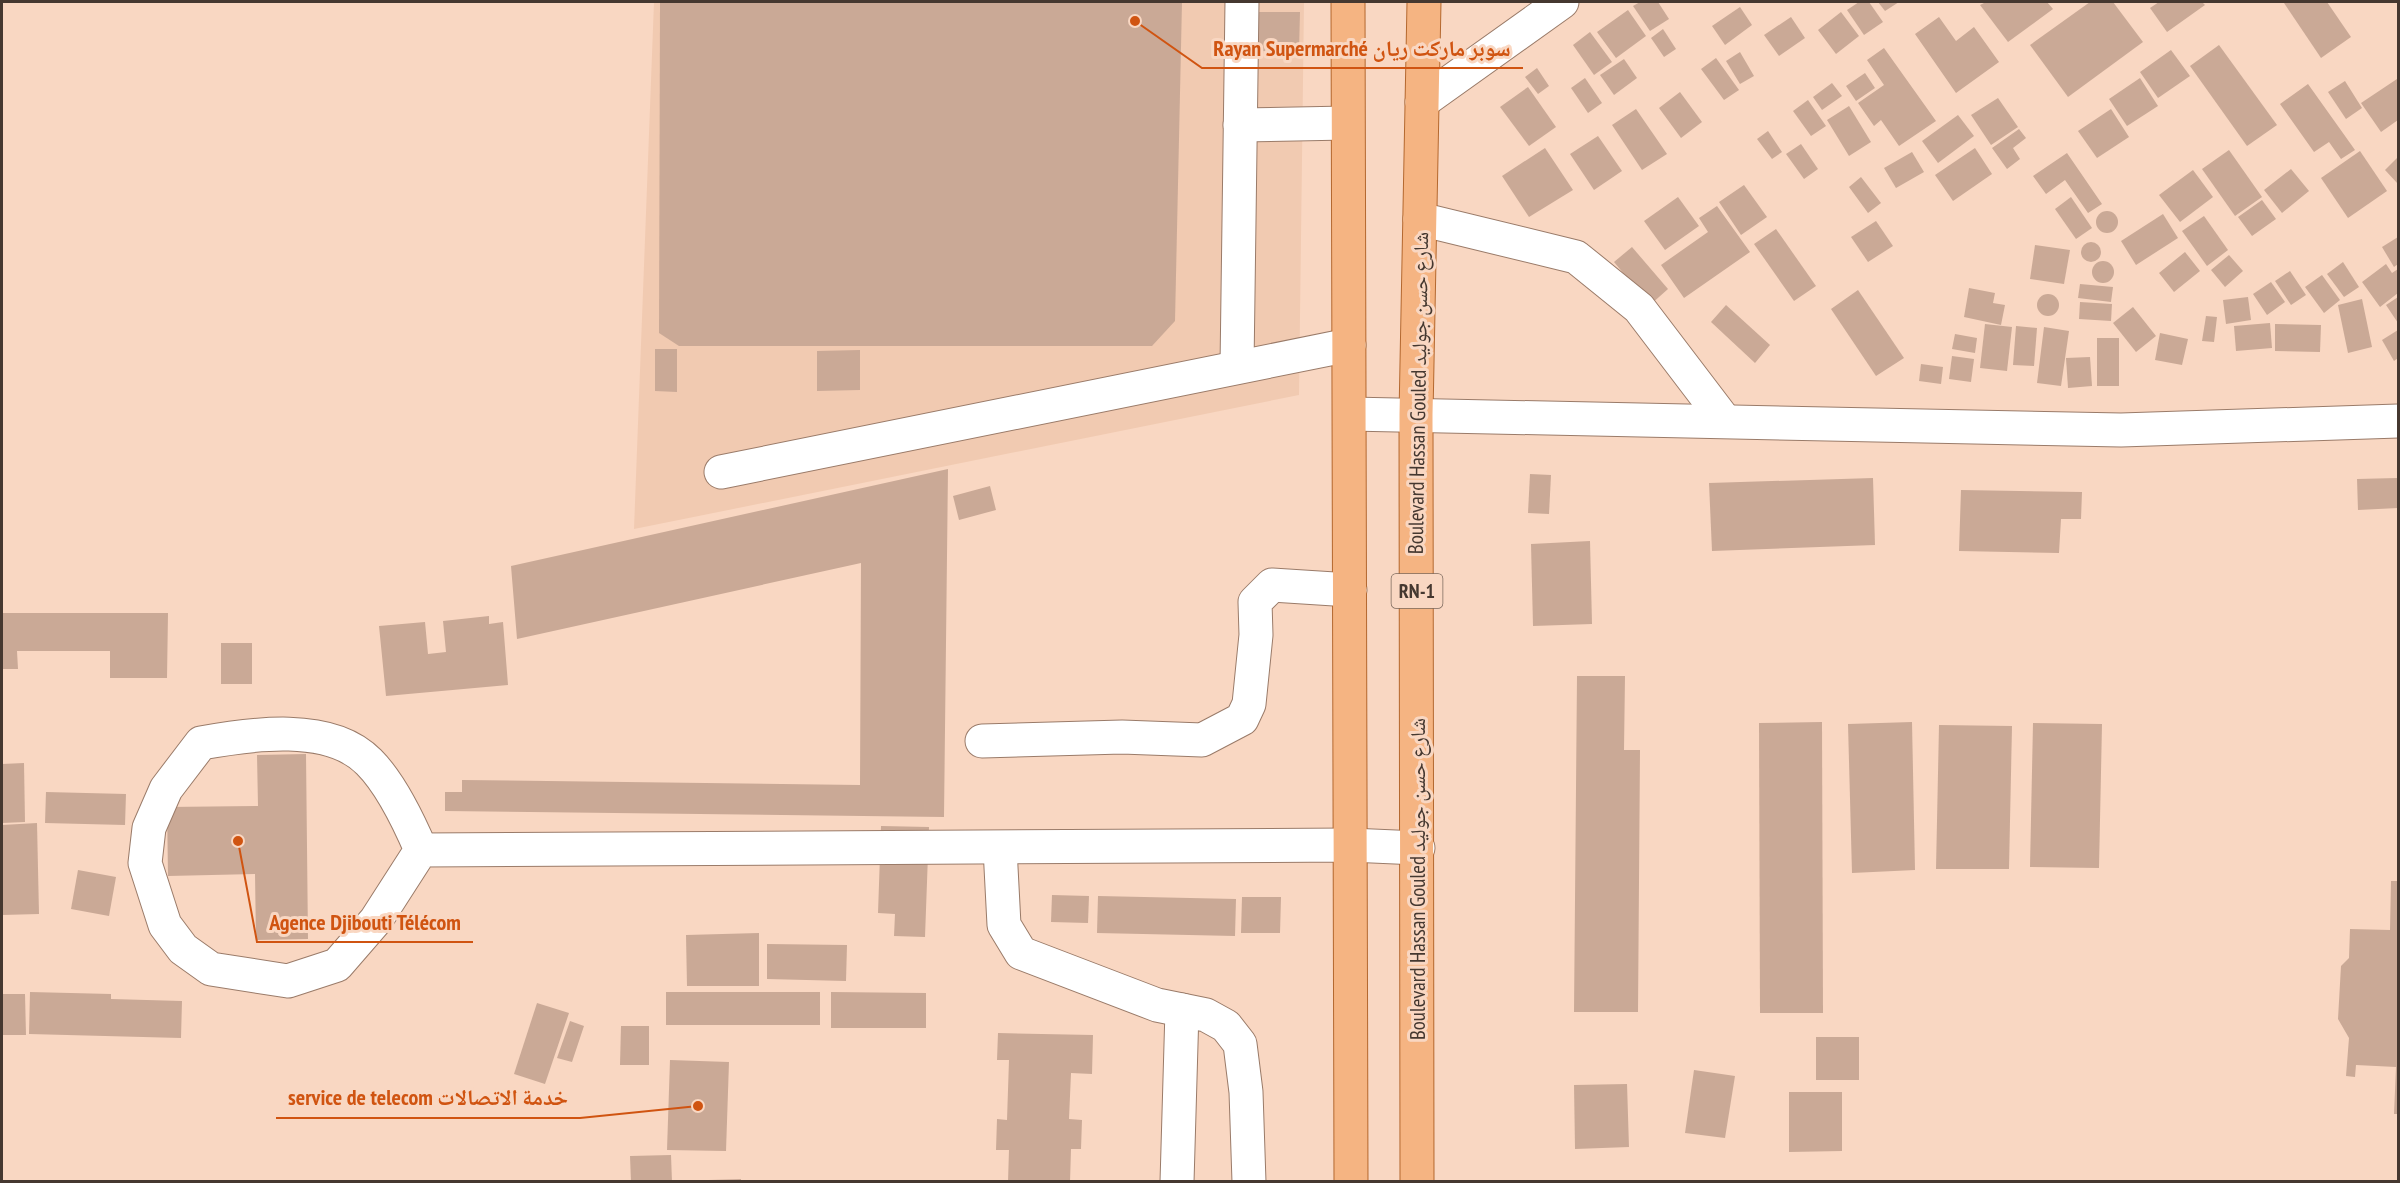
<svg xmlns="http://www.w3.org/2000/svg" width="2400" height="1183" viewBox="0 0 2400 1183" font-family="'PT Sans Narrow','Noto Naskh Arabic',sans-serif">
	<style>
		.built { fill: #f1cab1 }
		.building { fill: #caa996 }
		.lines { fill: none; stroke-linecap: round; stroke-linejoin: round }
		.minor-casing { stroke: #9a7b69; stroke-width: 35 }
		.major-casing { stroke: #b4682f; stroke-width: 35 }
		.minor { stroke: #fff; stroke-width: 33 }
		.major { stroke: #f5b482; stroke-width: 33 }
		.labels { text-anchor: middle; dominant-baseline: central; stroke-width: 6; stroke-linejoin: round; paint-order: stroke }
		.shield { fill: #f9d7c2; stroke: #7b685c; stroke-width: 1.5 }
		.shield-label { font-size: 20px; font-weight: bold; fill: #453830 }
		.street-label { font-size: 21px; fill: #453830; stroke: #f9d7c2 }
		.leader { fill: none; stroke: #d05411; stroke-width: 2 }
		.callout-dot { fill: #d05411; stroke: #f9d7c2; stroke-width: 2 }
		.callout-label { font-size: 22px; text-anchor: middle; font-weight: bold; fill: #d05411; stroke: #f9d7c2; stroke-width: 6; stroke-linejoin: round; paint-order: stroke }
	</style>
	<rect width="100%" height="100%" fill="#f9d7c2"/>
	<polygon class="built" points="654,2 1304,2 1299,395 634,529"/>
	<g class="building">
		<polygon points="660,2 1182,2 1175,321 1152,346 679,346 659,333"/>
		<polygon points="1640,2 1658,2 1669,19 1650,31 1633,6"/>
		<polygon points="1859,2 1869,2 1883,22 1864,35 1847,10"/>
		<polygon points="1878,2 1899,2 1885,11"/>
		<polygon points="1986,2 2047,2 2053,9 2008,42 1980,5"/>
		<polygon points="2090,2 2113,2 2143,42 2068,97 2030,45"/>
		<polygon points="2159,2 2202,2 2205,5 2167,32 2150,8"/>
		<polygon points="2287,2 2327,2 2351,37 2321,58 2284,3"/>
		<polygon points="1740,7 1752,25 1725,45 1712,26"/>
		<polygon points="1628,10 1646,36 1616,58 1597,32"/>
		<polygon points="1256,12 1300,12 1299,51 1256,51"/>
		<polygon points="1841,12 1859,36 1836,54 1818,30"/>
		<polygon points="1791,17 1805,38 1779,56 1764,35"/>
		<polygon points="1939,17 1956,41 1974,27 1999,62 1956,93 1915,34"/>
		<polygon points="1663,29 1676,49 1664,57 1651,38"/>
		<polygon points="1590,32 1612,62 1594,75 1573,45"/>
		<polygon points="2219,45 2277,125 2247,146 2190,66"/>
		<polygon points="1884,48 1936,121 1899,146 1881,120 1874,126 1858,103 1884,85 1867,60"/>
		<polygon points="2171,50 2190,76 2158,98 2140,72"/>
		<polygon points="1740,52 1754,76 1740,84 1726,61"/>
		<polygon points="1716,58 1739,90 1724,100 1701,69"/>
		<polygon points="1624,59 1637,78 1614,95 1600,75"/>
		<polygon points="1537,68 1549,86 1538,94 1525,77"/>
		<polygon points="1865,73 1875,88 1856,101 1846,86"/>
		<polygon points="1585,78 1602,103 1588,113 1571,88"/>
		<polygon points="2140,78 2158,106 2127,126 2109,99"/>
		<polygon points="2397,79 2398,120 2381,132 2361,103"/>
		<polygon points="2345,81 2362,108 2346,119 2328,92"/>
		<polygon points="1832,83 1842,96 1822,110 1813,97"/>
		<polygon points="2308,84 2355,150 2341,159 2329,142 2314,152 2280,104"/>
		<polygon points="1528,87 1556,127 1529,146 1500,107"/>
		<polygon points="1680,92 1702,122 1681,138 1659,108"/>
		<polygon points="1998,98 2018,127 1991,145 1971,115"/>
		<polygon points="1808,100 1826,126 1811,136 1793,111"/>
		<polygon points="1849,106 1871,142 1849,156 1827,120"/>
		<polygon points="1636,109 1667,154 1642,170 1612,125"/>
		<polygon points="2111,109 2129,137 2097,158 2078,131"/>
		<polygon points="1958,115 1974,136 1938,163 1922,141"/>
		<polygon points="2019,129 2026,138 2013,148 2020,159 2007,169 1992,148"/>
		<polygon points="1768,131 1782,152 1772,159 1757,139"/>
		<polygon points="1598,136 1622,171 1594,190 1570,154"/>
		<polygon points="1801,144 1818,169 1804,179 1786,154"/>
		<polygon points="1545,148 1573,190 1529,217 1502,176"/>
		<polygon points="1975,148 1992,174 1953,201 1935,175"/>
		<polygon points="2229,150 2262,197 2235,216 2202,169"/>
		<polygon points="2360,151 2387,191 2348,218 2321,178"/>
		<polygon points="1912,152 1924,172 1896,188 1884,168"/>
		<polygon points="2067,153 2102,204 2088,213 2065,180 2046,194 2033,176"/>
		<polygon points="2398,157 2398,184 2385,170"/>
		<polygon points="2291,169 2309,191 2282,213 2264,190"/>
		<polygon points="2193,170 2213,197 2180,222 2159,195"/>
		<polygon points="1861,177 1881,203 1868,213 1849,187"/>
		<polygon points="1744,185 1767,217 1741,235 1719,202"/>
		<polygon points="1678,197 1699,226 1665,250 1644,221"/>
		<polygon points="2071,197 2092,228 2076,239 2055,209"/>
		<polygon points="2262,200 2276,219 2252,236 2238,217"/>
		<polygon points="1717,206 1750,252 1684,298 1661,265 1708,232 1699,218"/>
		<circle cx="2107" cy="222" r="11"/>
		<polygon points="2163,214 2178,238 2136,265 2121,241"/>
		<polygon points="2204,216 2228,250 2207,266 2182,231"/>
		<polygon points="1876,221 1893,246 1868,262 1851,237"/>
		<polygon points="1776,229 1816,286 1794,301 1754,244"/>
		<polygon points="2398,237 2398,264 2394,267 2382,247"/>
		<circle cx="2091" cy="252" r="10"/>
		<polygon points="2035,245 2070,250 2064,284 2030,279"/>
		<polygon points="1632,247 1668,289 1650,305 1614,262"/>
		<polygon points="2185,252 2200,271 2174,292 2159,273"/>
		<polygon points="2229,255 2243,271 2225,287 2211,270"/>
		<circle cx="2103" cy="272" r="11"/>
		<polygon points="2343,262 2359,287 2344,297 2327,274"/>
		<polygon points="2386,264 2392,273 2398,269 2398,293 2380,307 2362,282"/>
		<polygon points="2290,271 2306,295 2291,305 2275,281"/>
		<polygon points="2322,275 2340,300 2324,313 2305,287"/>
		<polygon points="2271,282 2285,302 2267,315 2253,294"/>
		<polygon points="2080,284 2113,287 2111,302 2078,298"/>
		<polygon points="1969,288 1995,293 1993,303 2005,305 2001,325 1964,317"/>
		<polygon points="1858,290 1904,358 1876,376 1831,309"/>
		<circle cx="2048" cy="305" r="11"/>
		<polygon points="2248,297 2251,320 2226,324 2223,300"/>
		<polygon points="2398,297 2398,323 2386,305"/>
		<polygon points="2362,299 2372,347 2348,353 2338,305"/>
		<polygon points="2080,302 2112,304 2111,321 2079,319"/>
		<polygon points="1726,305 1770,345 1755,363 1711,322"/>
		<polygon points="2133,307 2156,336 2136,352 2113,323"/>
		<polygon points="2206,316 2217,317 2214,342 2202,341"/>
		<polygon points="2270,323 2272,348 2236,351 2234,326"/>
		<polygon points="1985,324 2012,327 2007,371 1980,368"/>
		<polygon points="2275,324 2321,325 2320,352 2275,351"/>
		<polygon points="2016,326 2037,328 2034,366 2013,365"/>
		<polygon points="2044,327 2069,331 2061,386 2037,383"/>
		<polygon points="2398,330 2398,358 2394,361 2382,340"/>
		<polygon points="2160,333 2188,339 2182,365 2155,360"/>
		<polygon points="1955,334 1977,338 1975,353 1952,349"/>
		<rect x="2097" y="338" width="22" height="48"/>
		<polygon points="655,349 677,349 677,392 655,391"/>
		<polygon points="860,350 860,390 817,391 817,351"/>
		<polygon points="1952,356 1974,359 1971,382 1949,379"/>
		<polygon points="2090,357 2092,386 2068,388 2066,358"/>
		<polygon points="1921,364 1943,367 1941,384 1919,381"/>
		<polygon points="948,469 944,817 445,811 445,792 462,792 462,780 860,785 861,563 517,639 511,566"/>
		<polygon points="1530,474 1551,475 1549,514 1528,513"/>
		<polygon points="1873,478 1875,545 1712,551 1709,483"/>
		<polygon points="2397,478 2398,508 2358,510 2357,479"/>
		<polygon points="990,486 996,510 959,520 953,496"/>
		<polygon points="1961,490 2082,492 2081,519 2061,519 2059,553 1959,551"/>
		<polygon points="1590,541 1592,624 1533,626 1531,544"/>
		<polygon points="2,613 168,613 167,678 110,678 110,651 17,651 18,669 2,669"/>
		<polygon points="489,616 489,624 503,622 508,685 386,696 379,626 425,622 428,654 446,652 443,621"/>
		<rect x="221" y="643" width="31" height="41"/>
		<polygon points="1577,676 1625,676 1624,750 1640,750 1638,1012 1574,1012"/>
		<polygon points="1822,722 1823,1013 1760,1013 1759,723"/>
		<polygon points="1912,722 1915,870 1852,873 1848,724"/>
		<polygon points="2033,723 2102,724 2099,868 2030,867"/>
		<polygon points="1939,725 2012,726 2009,869 1936,869"/>
		<polygon points="306,754 308,939 256,940 255,874 168,876 167,807 258,806 257,755"/>
		<polygon points="24,763 25,822 2,823 2,764"/>
		<polygon points="46,792 126,794 125,825 45,823"/>
		<polygon points="37,823 39,914 2,915 2,825"/>
		<polygon points="881,826 929,827 925,937 894,936 895,914 878,913"/>
		<polygon points="78,870 116,877 109,916 71,909"/>
		<polygon points="2391,881 2398,881 2398,1114 2394,1114 2396,1067 2356,1065 2355,1077 2346,1076 2349,1038 2338,1019 2341,966 2349,958 2350,929 2390,930"/>
		<polygon points="1052,895 1089,896 1088,923 1051,922"/>
		<polygon points="1098,896 1236,899 1235,936 1097,933"/>
		<polygon points="1242,897 1281,897 1280,933 1241,933"/>
		<polygon points="759,933 759,986 687,986 686,935"/>
		<polygon points="767,944 847,945 846,981 767,979"/>
		<polygon points="30,992 111,994 111,999 182,1001 181,1038 29,1034"/>
		<rect x="666" y="992" width="154" height="33"/>
		<polygon points="831,992 926,993 926,1028 831,1028"/>
		<polygon points="2,994 25,994 26,1035 2,1035"/>
		<polygon points="537,1003 569,1013 545,1084 514,1074"/>
		<polygon points="570,1021 584,1026 572,1062 557,1058"/>
		<polygon points="621,1026 649,1026 649,1065 620,1065"/>
		<polygon points="998,1033 1093,1035 1092,1074 1071,1073 1069,1119 1082,1120 1081,1149 1071,1149 1070,1182 1008,1182 1009,1150 996,1150 997,1119 1007,1120 1009,1060 997,1060"/>
		<rect x="1816" y="1037" width="43" height="43"/>
		<polygon points="670,1060 729,1062 726,1151 667,1150"/>
		<polygon points="1694,1070 1735,1076 1725,1138 1685,1133"/>
		<polygon points="1627,1084 1629,1147 1575,1149 1574,1085"/>
		<polygon points="1789,1092 1842,1092 1842,1151 1789,1152"/>
		<polygon points="671,1155 672,1182 631,1182 630,1156"/>
		<polygon points="741,1179 741,1182 709,1182 709,1180"/>
	</g>
	<g class="lines">
		<defs>
			<g id="minor">
				<polyline points="1422,102 1562,2"/>
				<polyline points="1240,125 1347,123"/>
				<polyline points="1420,219 1576,257 1639,308 1725,421"/>
				<polyline points="1237,367 1242,2"/>
				<polyline points="1350,414 2121,430 2398,421"/>
				<polyline points="721,472 1349,345"/>
				<polyline points="982,741 1122,737 1202,740 1242,719 1249,704 1256,635 1255,602 1272,585 1350,590"/>
				<polyline points="1000,848 1004,925 1021,953 1157,1005 1206,1015 1226,1026 1240,1044 1246,1092 1249,1182"/>
				<path d="M 421,850 L 376,920 L 337,965 L 288,981 L 211,969 L 183,949 L 165,925 L 145,863 L 149,828 L 166,789 L 201,743 C 251,734 330,722 369,762 C 391,784 409,822 421,850 L 1350,845 L 1418,848"/>
				<polyline points="1177,1182 1182,1010"/>
			</g>
			<g id="major">
				<polyline points="1348,2 1351,1182"/>
				<polyline points="1417,1182 1416,415 1424,2"/>
			</g>
		</defs>
		<use href="#minor" class="minor-casing"/>
		<use href="#major" class="major-casing"/>
		<use href="#minor" class="minor"/>
		<use href="#major" class="major"/>
	</g>
	<g class="labels">
		<rect class="shield" x="1391.5" y="574" width="51" height="34" rx="4.5"/>
		<g class="shield-label">
			<text x="1417" y="591">RN-1</text>
		</g>
		<g class="street-label">
			<text transform="translate(1418 393) rotate(-89)">Boulevard Hassan Gouled شارع حسن جوليد</text>
			<text transform="translate(1417 879) rotate(-90)">Boulevard Hassan Gouled شارع حسن جوليد</text>
		</g>
	</g>
	<path class="leader" d="M1135 21L1202 68H1523M238 841L257 942H473M698 1106L580 1118H276"/>
	<g class="callout-dot">
		<circle cx="1135" cy="21" r="6"/>
		<circle cx="238" cy="841" r="6"/>
		<circle cx="698" cy="1106" r="6"/>
	</g>
	<g class="callout-label">
		<text x="1362" y="56">Rayan Supermarché سوبر ماركت ريان</text>
		<text x="365" y="930">Agence Djibouti Télécom</text>
		<text x="428" y="1105">service de telecom خدمة الاتصالات</text>
	</g>
	<rect width="2400" height="1183" fill="none" stroke="#453830" stroke-width="6"/>
</svg>
